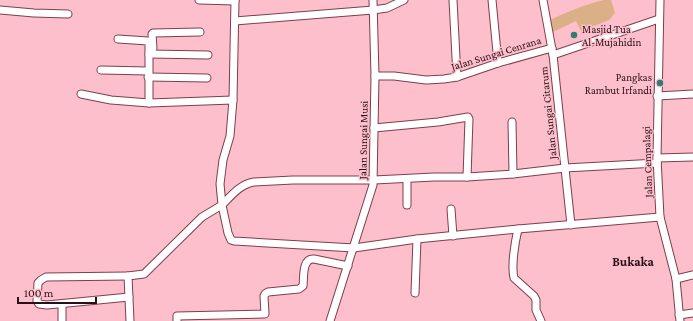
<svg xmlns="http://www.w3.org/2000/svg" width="693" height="321" viewBox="0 0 693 321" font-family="'Crimson Pro',serif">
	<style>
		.green { fill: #dbb087 }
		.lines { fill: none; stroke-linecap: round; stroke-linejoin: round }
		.minor-casing { stroke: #7d3e4e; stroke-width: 9 }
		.minor { stroke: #fff; stroke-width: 7 }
		.poi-dot { fill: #347b73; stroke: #fcbfcb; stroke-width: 1.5 }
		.labels { text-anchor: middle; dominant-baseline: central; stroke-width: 3; stroke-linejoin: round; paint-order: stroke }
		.poi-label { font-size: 11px; fill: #290f16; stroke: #fcbfcb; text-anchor: start }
		.street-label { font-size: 11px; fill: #290f16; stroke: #fcbfcb }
		.quarter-label { font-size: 13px; font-weight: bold; fill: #290f16; stroke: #fcbfcb }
	</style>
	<rect width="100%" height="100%" fill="#fcbfcb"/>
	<path class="green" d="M 604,0 L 611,0 L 615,13 L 609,20 L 581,31 L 576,21 L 553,32 L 550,20 C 567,12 586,4 604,0 Z"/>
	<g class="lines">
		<defs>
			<g id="minor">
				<polyline points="199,0 235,1"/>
				<polyline points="453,0 457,77"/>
				<polyline points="492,0 498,63"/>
				<polyline points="543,0 553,55 571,225"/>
				<polyline points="660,0 657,158 660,217 676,279 680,321"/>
				<polyline points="0,10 34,13 68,14"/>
				<polyline points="235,21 373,10 387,8 404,0"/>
				<polyline points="118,39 148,41 149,45 149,103"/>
				<polyline points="153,48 152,34 153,33 200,32"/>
				<polyline points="149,54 208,55"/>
				<polyline points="553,55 659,19"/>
				<polyline points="101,70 148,71"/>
				<polyline points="375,76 394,76 426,80 444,79 457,77 498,63 552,48"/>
				<polyline points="148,77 207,78"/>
				<polyline points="81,94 111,100 149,103 233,100"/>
				<polyline points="657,96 693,94"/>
				<polyline points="512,122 513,174"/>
				<polyline points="374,128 438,122 468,117 469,119 467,177"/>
				<polyline points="657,158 693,157"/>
				<path d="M 657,163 L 565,168 L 513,174 L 467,177 L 434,177 L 374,180 L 293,180 L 254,182 C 240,184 231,196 222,205 L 228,233 L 231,240 L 234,241 L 354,248 L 417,239 L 518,229 L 660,217"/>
				<polyline points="407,205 407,179"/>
				<polyline points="451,209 453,236"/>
				<path d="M 518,229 C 515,242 511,266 514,278 L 534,296 L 536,300 L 536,310 L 541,321"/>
				<polyline points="128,276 46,277 41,280 38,283 37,301 39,304 47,305 129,297"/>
				<polyline points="676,279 693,275"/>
				<polyline points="415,293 417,239"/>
				<polyline points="62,304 62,321"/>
				<polyline points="679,315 693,313"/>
				<polyline points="130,321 128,276 144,274 202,217 222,205 220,184 223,160 230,136 233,100 235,0"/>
				<path d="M 177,321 L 177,316 L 265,314 L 264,296 L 265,294 L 268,292 L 299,289 L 303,286 C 304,277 302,258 314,259 L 348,266"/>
				<polyline points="330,321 373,185 375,76 373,0"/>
			</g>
		</defs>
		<use href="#minor" class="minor-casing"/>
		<use href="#minor" class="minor"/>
	</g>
	<g class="poi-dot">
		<circle cx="574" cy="35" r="4"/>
		<circle cx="660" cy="83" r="4"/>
	</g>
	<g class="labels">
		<g class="poi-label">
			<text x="582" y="29">Masjid Tua<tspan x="582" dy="13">Al-Mujahidin</tspan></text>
			<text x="652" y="77" text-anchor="end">Pangkas<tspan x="652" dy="13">Rambut Irfandi</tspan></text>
		</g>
		<g class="street-label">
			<text transform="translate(496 53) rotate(-17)">Jalan Sungai Cenrana</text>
			<text transform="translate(548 113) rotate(-96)">Jalan Sungai Citarum</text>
			<text transform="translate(363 140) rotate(-89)">Jalan Sungai Musi</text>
			<text transform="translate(647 162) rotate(-92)">Jalan Cempalagi</text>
		</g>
		<g class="quarter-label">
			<text x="633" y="261">Bukaka</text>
		</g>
	</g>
	<path d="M18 297v6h78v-6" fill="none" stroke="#290f16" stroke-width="2"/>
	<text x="24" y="297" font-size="12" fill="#290f16" stroke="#fcbfcb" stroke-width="3" paint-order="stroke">100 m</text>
</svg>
